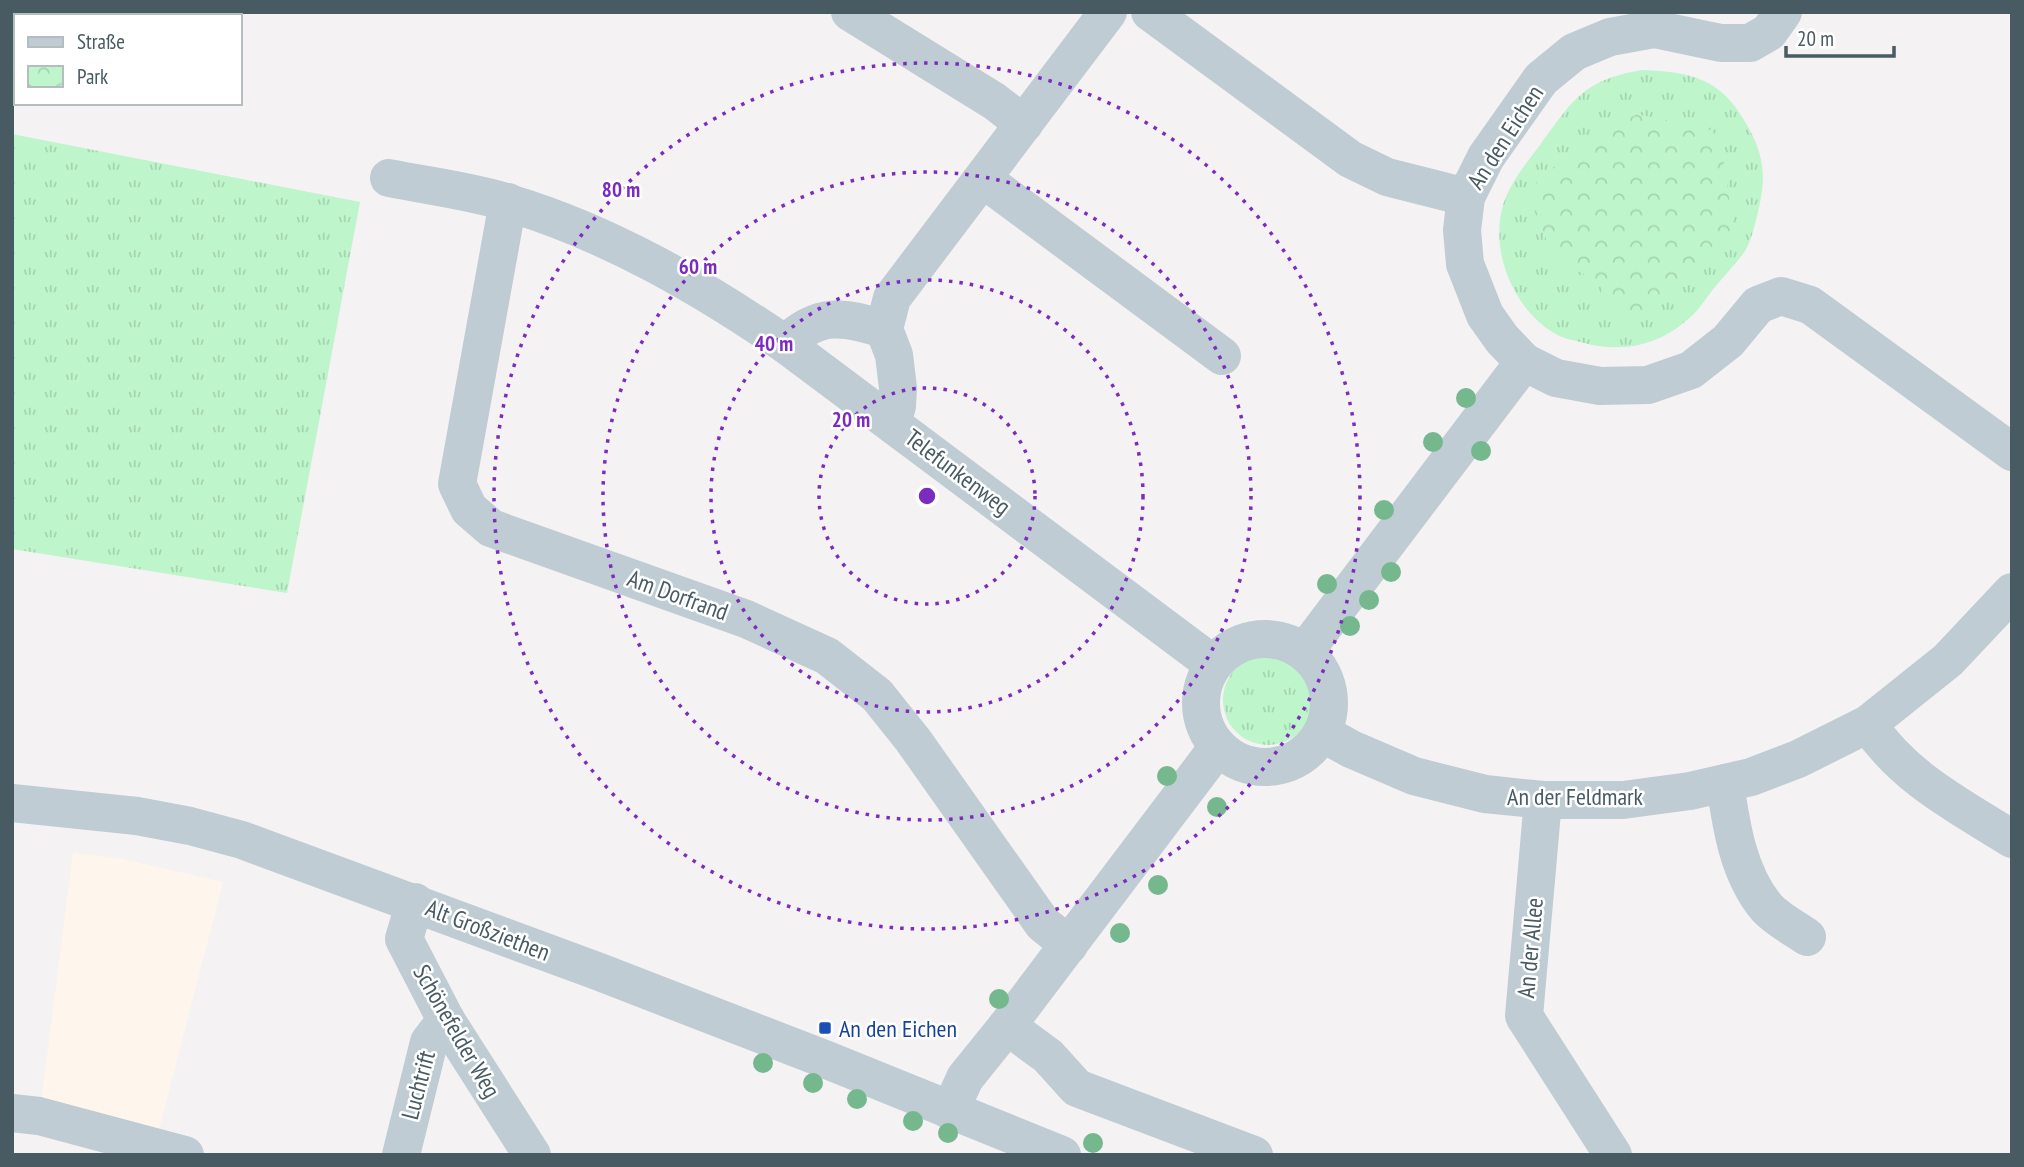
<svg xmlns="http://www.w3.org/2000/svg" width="2024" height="1167" viewBox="0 0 2024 1167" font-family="'PT Sans Narrow',sans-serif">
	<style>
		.commercial { fill: #fef6ed }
		.grass { fill: url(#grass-tufts) }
		.park { fill: url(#park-crowns) }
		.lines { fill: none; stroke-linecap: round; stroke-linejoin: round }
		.minor { stroke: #bfccd3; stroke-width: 38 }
		.tree { fill: #75b88d }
		.ring { fill: none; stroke: #7b2cbf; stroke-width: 3.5; stroke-dasharray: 3.5 7 }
		.transit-dot { fill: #1a4fb4; stroke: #fff; stroke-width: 2.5 }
		.labels { text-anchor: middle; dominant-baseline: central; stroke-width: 5; stroke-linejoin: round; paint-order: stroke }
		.street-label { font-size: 24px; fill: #485a62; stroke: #fff }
		.transit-label { font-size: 24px; fill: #164399; stroke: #fff; text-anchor: start }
		.centre { fill: #7b2cbf; stroke: #fff; stroke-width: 3.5 }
		.ring-label { font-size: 21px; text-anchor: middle; font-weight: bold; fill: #7b2cbf; stroke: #fff; stroke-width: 5; stroke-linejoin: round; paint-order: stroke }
	</style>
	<defs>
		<pattern id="grass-tufts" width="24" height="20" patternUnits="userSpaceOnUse" patternTransform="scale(1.75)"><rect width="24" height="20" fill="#bef5cb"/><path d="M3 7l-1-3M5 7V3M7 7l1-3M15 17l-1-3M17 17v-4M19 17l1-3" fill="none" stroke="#a5d4b1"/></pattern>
		<pattern id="park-crowns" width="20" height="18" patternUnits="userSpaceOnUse" patternTransform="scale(1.75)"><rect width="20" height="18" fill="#bef5cb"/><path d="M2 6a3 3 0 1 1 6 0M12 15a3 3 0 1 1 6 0" fill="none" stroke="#a5d4b1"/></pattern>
	</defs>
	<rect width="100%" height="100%" fill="#f5f2f3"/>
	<polygon class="commercial" points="73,853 122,859 223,882 158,1134 41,1104"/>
	<g class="grass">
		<path d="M 1642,70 C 1692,72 1721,78 1747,125 C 1766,158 1766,180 1757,216 C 1754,228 1751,241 1745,251 C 1736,264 1724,276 1714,288 C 1706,298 1698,312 1687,320 C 1658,346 1621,353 1584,343 C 1574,340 1563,339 1554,333 C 1514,309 1491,254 1502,209 C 1508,185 1525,165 1540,145 C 1573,100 1583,80 1642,70 Z"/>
		<polygon points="12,134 360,202 287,593 12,549"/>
		<circle cx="1268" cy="700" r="45"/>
	</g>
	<polygon class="park" points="1637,114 1711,130 1721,142 1733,225 1725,241 1668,298 1647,305 1632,320 1600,302 1602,283 1555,260 1534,210 1537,179 1592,140"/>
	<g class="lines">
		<g class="minor">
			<polyline points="850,12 994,101 1024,124"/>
			<polyline points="1150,12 1350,159 1387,177 1466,197"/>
			<polyline points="1783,12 1769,32 1750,43 1721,43 1654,29 1610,37 1574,52 1541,79 1486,157 1466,197 1462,230 1465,264 1485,315 1502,339 1524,362 1556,378 1600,386 1648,385 1691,370 1728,341 1758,305 1781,296 1810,305 2012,452"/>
			<path d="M 389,178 C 428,186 471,191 509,203 C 609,233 700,286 785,344 L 1213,664"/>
			<polyline points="983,179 1222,356"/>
			<polyline points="508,202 457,484 469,509 491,528 746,619 827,656 877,695 913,740 1043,924 1069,945"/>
			<path d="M 785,344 C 818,312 843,316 884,329"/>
			<polyline points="892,422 897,406 898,388 894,355 884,329 892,298 1108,12"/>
			<circle cx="1265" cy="703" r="64"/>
			<polyline points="1305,651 1524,362"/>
			<path d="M 1868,724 C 1904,778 1958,805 2012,839"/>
			<polyline points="1322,733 1351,749 1414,776 1485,794 1543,800 1623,800 1690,791 1751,777 1798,759 1868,724 1948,660 2012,592"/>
			<path d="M 1725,783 C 1731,825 1738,874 1767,908 C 1777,919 1794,928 1807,937"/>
			<polyline points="1543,800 1524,1016 1613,1155"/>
			<polyline points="12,803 137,816 190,826 242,840 597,971 827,1060 1062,1155"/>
			<polyline points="415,902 404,939 446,1020 532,1155"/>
			<polyline points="1007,1026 1048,1056 1077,1088 1254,1155"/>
			<polyline points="950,1111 965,1078 1007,1026 1218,747"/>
			<polyline points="12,1113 39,1116 185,1155"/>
			<polyline points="401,1155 429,1042 446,1020"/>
		</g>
	</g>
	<g class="tree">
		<circle cx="1466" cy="398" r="10"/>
		<circle cx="1433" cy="442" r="10"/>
		<circle cx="1481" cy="451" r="10"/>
		<circle cx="1384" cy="510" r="10"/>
		<circle cx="1391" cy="572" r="10"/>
		<circle cx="1327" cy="584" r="10"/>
		<circle cx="1369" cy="600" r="10"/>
		<circle cx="1350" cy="626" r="10"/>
		<circle cx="1167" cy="776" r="10"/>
		<circle cx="1217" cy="807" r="10"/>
		<circle cx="1158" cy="885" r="10"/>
		<circle cx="1120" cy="933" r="10"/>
		<circle cx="999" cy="999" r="10"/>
		<circle cx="763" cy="1063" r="10"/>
		<circle cx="813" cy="1083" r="10"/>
		<circle cx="857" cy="1099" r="10"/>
		<circle cx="913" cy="1121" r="10"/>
		<circle cx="948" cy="1133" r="10"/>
		<circle cx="1093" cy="1143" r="10"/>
	</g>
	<g class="ring">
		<circle cx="927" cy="496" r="108"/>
		<circle cx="927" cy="496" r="216"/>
		<circle cx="927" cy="496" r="324"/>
		<circle cx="927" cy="496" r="433"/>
	</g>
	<rect class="transit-dot" x="818" y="1021" width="14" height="14" rx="3.5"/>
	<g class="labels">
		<g class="street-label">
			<text transform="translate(1505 137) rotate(-57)">An den Eichen</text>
			<text transform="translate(958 472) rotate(37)">Telefunkenweg</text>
			<text transform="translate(678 595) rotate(20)">Am Dorfrand</text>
			<text x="1575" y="796">An der Feldmark</text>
			<text transform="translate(488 930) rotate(21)">Alt Großziethen</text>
			<text transform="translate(1530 948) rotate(-85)">An der Allee</text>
			<text transform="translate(457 1031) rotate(60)">Schönefelder Weg</text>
			<text transform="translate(418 1085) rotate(-75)">Luchtrift</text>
		</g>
		<g class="transit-label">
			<text x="839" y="1028">An den Eichen</text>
		</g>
	</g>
	<circle cx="927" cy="496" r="10" class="centre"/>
	<g class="ring-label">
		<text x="621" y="197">80 m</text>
		<text x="698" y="274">60 m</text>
		<text x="774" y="351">40 m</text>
		<text x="851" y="427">20 m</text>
	</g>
	<rect width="2024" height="1167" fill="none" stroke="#485a62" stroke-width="28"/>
	<rect x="14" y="14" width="228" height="91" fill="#ffffff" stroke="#b6bdc0" stroke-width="2"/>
	<rect x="28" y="37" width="35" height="10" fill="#bfccd3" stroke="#b6bdc0" stroke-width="2"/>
	<text x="77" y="49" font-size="21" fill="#485a62">Straße</text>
	<rect x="28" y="66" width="35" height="21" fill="url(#park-crowns)" stroke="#b6bdc0" stroke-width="2"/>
	<text x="77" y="84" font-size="21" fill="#485a62">Park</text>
	<path d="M1786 46v10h108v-10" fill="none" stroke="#485a62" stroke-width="3.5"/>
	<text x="1797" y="46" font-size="21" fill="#485a62" stroke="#ffffff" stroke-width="5" paint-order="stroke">20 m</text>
</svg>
